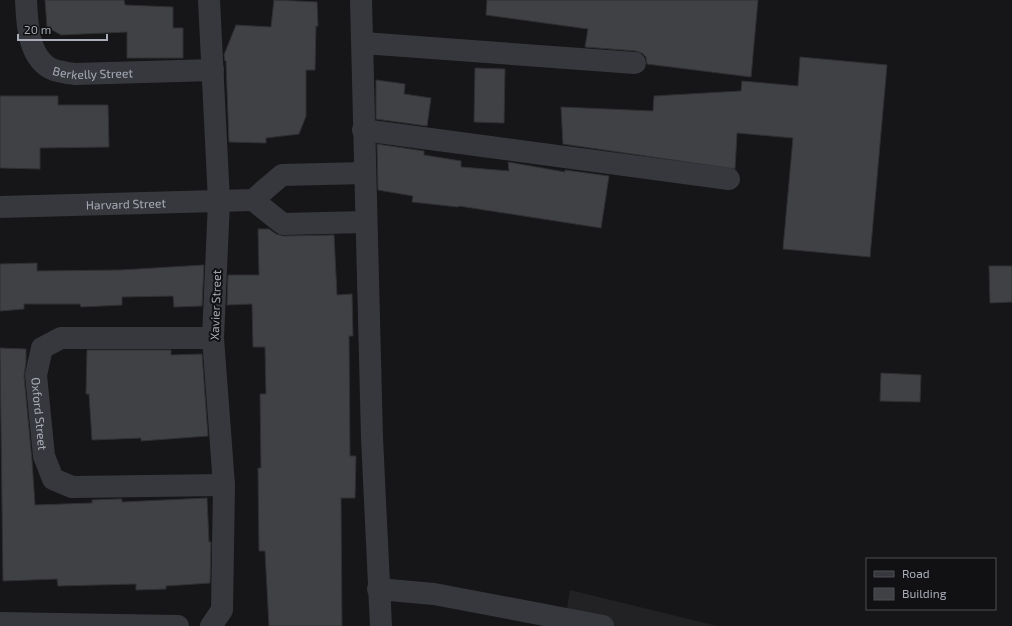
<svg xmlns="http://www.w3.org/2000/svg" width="1012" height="626" viewBox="0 0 1012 626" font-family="'Exo 2',sans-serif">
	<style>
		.built { fill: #222225 }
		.building { fill: #404145; stroke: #303034 }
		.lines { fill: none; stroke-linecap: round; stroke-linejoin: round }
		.minor { stroke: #37383d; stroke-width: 22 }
		.labels { text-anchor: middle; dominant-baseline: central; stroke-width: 4; stroke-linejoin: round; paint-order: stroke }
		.street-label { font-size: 12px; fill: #a8adb8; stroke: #111113 }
	</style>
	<rect width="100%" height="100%" fill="#161618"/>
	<polygon class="built" points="570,590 717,626 564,626"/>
	<g class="building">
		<polygon points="45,0 124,0 125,5 173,7 173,28 183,28 183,58 127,58 127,32 61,35 47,27"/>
		<polygon points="274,0 317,2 318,26 316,26 315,70 306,70 306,116 299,134 266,138 266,143 229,142 226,61 225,61 224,55 236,25 271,27"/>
		<polygon points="487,0 758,0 751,77 647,64 646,57 642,53 636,51 585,47 588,29 486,15"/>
		<polygon points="800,57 887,65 870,257 783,249 793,138 737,133 735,169 563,144 561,107 653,111 654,96 741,91 742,81 798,86"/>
		<polygon points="475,68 505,69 504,123 474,122"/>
		<polygon points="376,80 405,84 404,94 431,98 427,126 376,119"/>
		<polygon points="0,96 58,96 58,105 108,105 109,147 40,148 40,169 0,168"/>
		<polygon points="377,144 424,151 424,155 461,161 461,167 509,171 508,162 565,172 565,170 609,176 601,228 459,206 458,207 412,202 413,196 378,190"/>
		<polygon points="258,229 269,229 276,234 283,236 334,235 337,295 352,294 353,336 349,336 350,456 356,456 355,498 341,498 342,626 269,626 265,551 259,551 258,468 261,468 260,394 266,394 265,347 253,347 252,304 227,305 228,275 259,275"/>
		<polygon points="37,263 37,271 121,270 204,265 202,306 174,307 173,296 122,297 122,305 81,307 80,304 24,304 24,309 0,311 0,264"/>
		<polygon points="989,266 1012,266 1012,302 990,303"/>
		<polygon points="0,348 26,349 26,362 24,376 32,461 35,505 92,503 92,500 117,499 122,499 122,502 207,498 209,542 211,542 210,583 166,586 166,589 136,590 136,584 58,586 57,579 3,581"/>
		<polygon points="87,350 171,350 171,355 202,354 208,436 141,441 141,438 92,440 89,394 86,394"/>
		<polygon points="881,373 921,375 920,402 880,401"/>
	</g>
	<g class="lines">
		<g class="minor">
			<path id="s1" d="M 26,0 C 27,23 28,60 54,70 C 60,72 68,73 75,74 L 213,70"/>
			<polyline points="209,0 219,201 213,338 224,485 222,610 211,626"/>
			<polyline points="361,0 372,438 381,626"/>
			<polyline points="363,43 635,63"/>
			<polyline points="363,130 729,179"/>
			<polyline points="253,200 283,224 366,222"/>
			<path id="s2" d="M 0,207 L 253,200 L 282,175 L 365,173"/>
			<path id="s3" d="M 213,338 L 61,338 L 42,348 L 36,375 L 44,456 L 53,479 L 72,487 L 224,485"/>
			<polyline points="378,589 434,594 603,626"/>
			<polyline points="0,623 178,626"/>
		</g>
	</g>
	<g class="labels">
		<g class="street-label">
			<text stroke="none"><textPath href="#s1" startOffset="119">Berkelly Street</textPath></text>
			<text stroke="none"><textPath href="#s2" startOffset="126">Harvard Street</textPath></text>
			<text transform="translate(215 305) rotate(-88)">Xavier Street</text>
			<text stroke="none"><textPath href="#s3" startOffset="240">Oxford Street</textPath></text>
		</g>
	</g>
	<rect x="866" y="558" width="130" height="52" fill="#111113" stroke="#4d4f55"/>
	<rect x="874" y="571" width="20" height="6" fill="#37383d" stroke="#4d4f55"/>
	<text x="902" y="578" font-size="12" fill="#a8adb8">Road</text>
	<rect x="874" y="588" width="20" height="12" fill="#404145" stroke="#4d4f55"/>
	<text x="902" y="598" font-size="12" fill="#a8adb8">Building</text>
	<path d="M18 34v6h89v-6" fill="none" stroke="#a8adb8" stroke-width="2"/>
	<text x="24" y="34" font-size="12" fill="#a8adb8" stroke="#111113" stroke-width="3" paint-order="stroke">20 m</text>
</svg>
